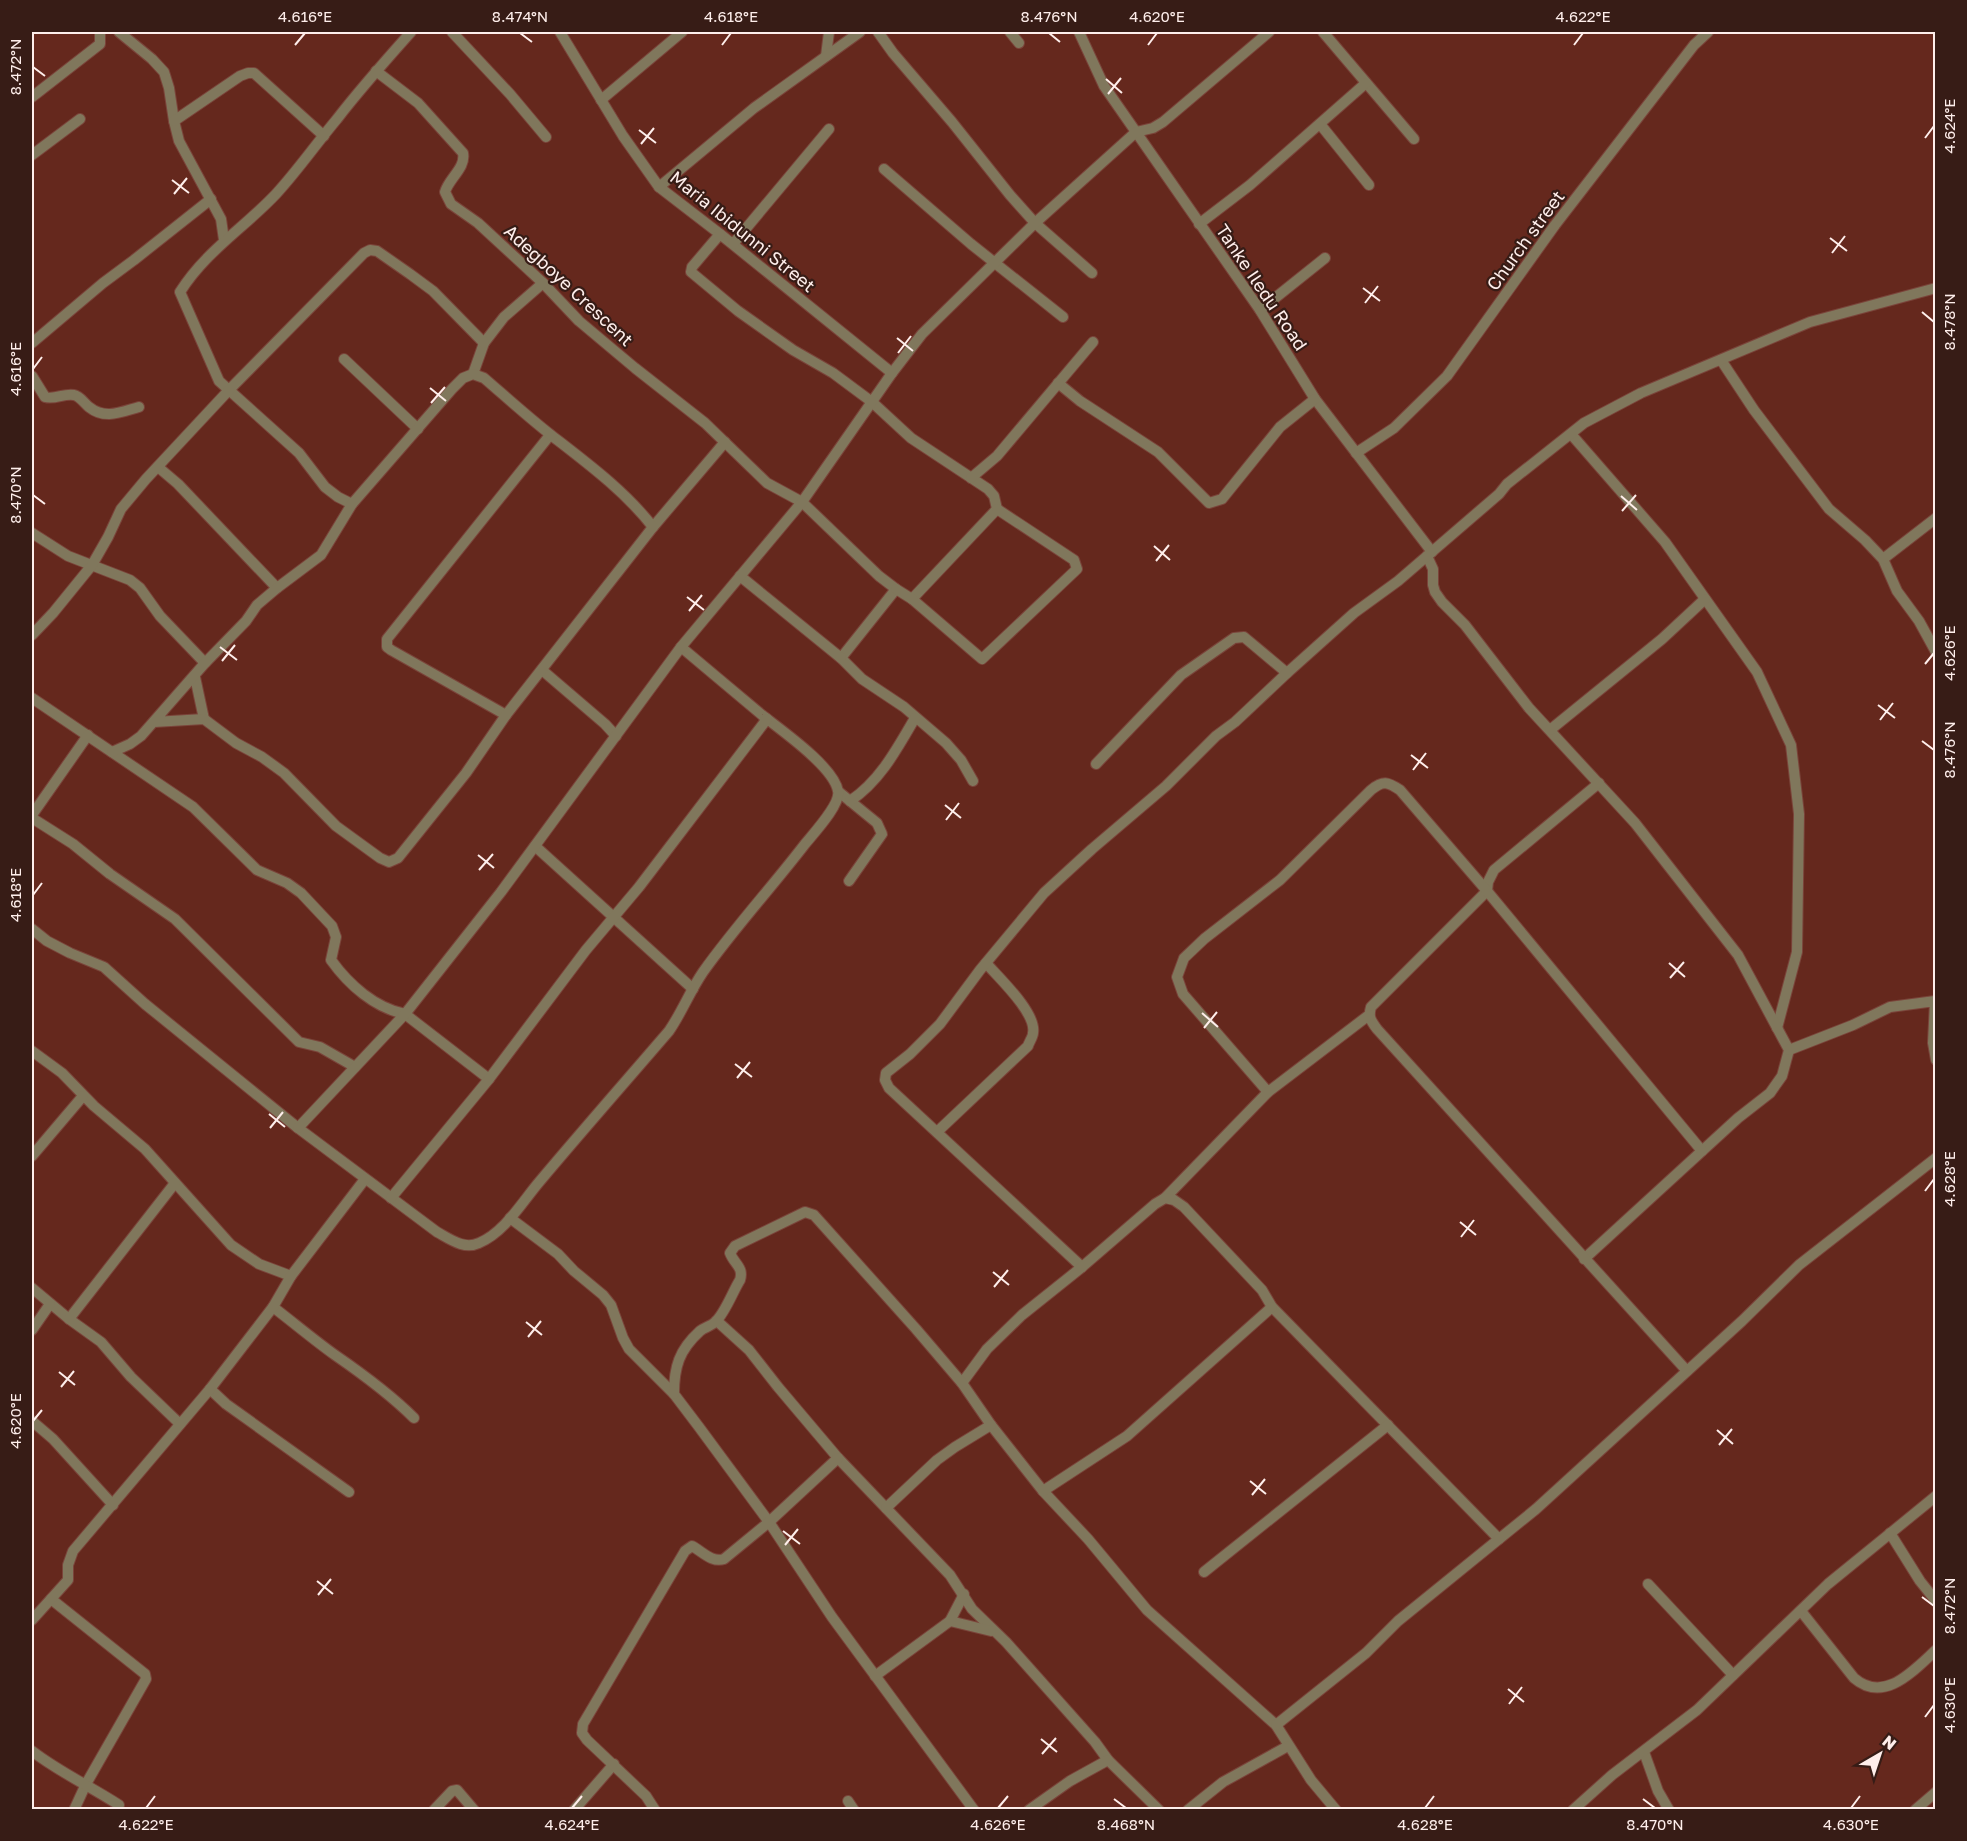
<svg xmlns="http://www.w3.org/2000/svg" width="1967" height="1841" viewBox="0 0 1967 1841" font-family="'Golos Text',sans-serif">
	<style>
		.lines { fill: none; stroke-linecap: round; stroke-linejoin: round }
		.street-casing { stroke: #7a443a; stroke-width: 12 }
		.street { stroke: #80775c; stroke-width: 10 }
		.ticks { fill: none; stroke: #feeeeb; stroke-width: 2 }
		.labels { text-anchor: middle; dominant-baseline: central; stroke-width: 4.5; stroke-linejoin: round; paint-order: stroke }
		.street-label { font-size: 18px; fill: #feeeeb; stroke: #371c16 }
		.neatline { fill: none; stroke: #feeeeb; stroke-width: 2 }
		.ticks-label { font-size: 15px; text-anchor: middle; fill: #feeeeb }
	</style>
	<rect width="100%" height="100%" fill="#65281d"/>
	<g class="lines">
		<defs>
			<g id="street">
				<polyline points="119,32 152,59 164,72 169,88 174,121 179,141 221,219 224,240"/>
				<polyline points="452,32 510,94 546,137"/>
				<polyline points="560,32 623,136 659,187 720,234 892,373"/>
				<polyline points="878,32 893,53 952,122 1010,195 1035,223 1092,273"/>
				<polyline points="1010,32 1019,43"/>
				<polyline points="1079,32 1104,86 1260,310 1315,399 1432,552"/>
				<polyline points="1323,32 1414,139"/>
				<polyline points="826,56 829,32"/>
				<path d="M 376,71 L 418,103 L 463,153 C 466,168 449,178 445,192 L 451,204 L 478,223 L 543,283 L 579,321 L 635,368 L 705,423 L 767,483 L 802,502 L 879,576 L 896,589 L 841,658 L 862,679 L 904,707 L 946,743 L 961,760 L 973,781"/>
				<polyline points="32,97 100,44 100,32"/>
				<polyline points="601,100 682,32"/>
				<polyline points="174,121 240,76 248,73 254,73 324,136"/>
				<polyline points="1320,124 1369,185"/>
				<polyline points="32,155 80,119"/>
				<polyline points="884,169 971,244 1063,317"/>
				<polyline points="659,187 754,108 860,32"/>
				<polyline points="1199,224 1250,185 1366,83"/>
				<polyline points="720,234 692,267 691,272 738,311 793,350 833,373 872,402 911,438 988,489 994,496 997,509 912,599"/>
				<polyline points="733,244 829,129"/>
				<polyline points="1260,310 1325,258"/>
				<polyline points="32,343 103,283 134,260 211,199"/>
				<polyline points="344,359 418,429"/>
				<polyline points="1721,360 1754,410 1829,509 1865,540 1883,559 1897,591 1919,621 1936,652"/>
				<polyline points="473,374 484,343 504,317 543,283"/>
				<path d="M 32,376 L 45,397 C 55,400 64,393 74,395 C 80,396 84,403 89,407 C 105,420 121,412 139,407"/>
				<polyline points="1058,383 1080,401 1158,452 1209,503 1222,499 1280,427 1315,399"/>
				<polyline points="1571,434 1665,542 1757,672 1791,745 1799,814 1797,952 1777,1028"/>
				<polyline points="1356,453 1394,428 1447,376 1555,225 1694,45 1708,32"/>
				<polyline points="158,467 178,484 277,588"/>
				<polyline points="971,478 997,456 1093,342"/>
				<path d="M 352,504 L 338,497 L 325,487 L 299,453 L 219,381 L 180,292 C 206,251 244,228 276,194 C 298,170 316,144 337,119 C 360,89 386,60 411,32"/>
				<polyline points="653,527 725,442"/>
				<polyline points="32,533 68,556 130,580 140,588 160,616 205,663"/>
				<polyline points="1427,556 1433,569 1433,585 1435,592 1442,602 1465,625 1529,708 1635,823 1738,955 1789,1050 1782,1076 1770,1093 1738,1118 1584,1259"/>
				<polyline points="1883,559 1936,518"/>
				<polyline points="740,576 841,658"/>
				<polyline points="896,589 912,599 982,659 1077,569 1074,560 997,509"/>
				<polyline points="32,635 53,613 92,565 108,537 121,509 146,479 229,390 364,253 370,250 377,251 410,274 433,291 484,343"/>
				<polyline points="542,670 605,724 616,736"/>
				<polyline points="195,677 204,719"/>
				<path d="M 32,698 L 193,807 L 257,870 L 287,883 L 301,893 L 332,926 L 336,937 L 331,960 C 349,985 375,1008 405,1014 L 489,1079"/>
				<polyline points="506,715 391,650 387,647 387,639 550,435"/>
				<polyline points="1550,730 1662,639 1705,599"/>
				<path d="M 112,752 L 130,744 L 141,736 L 205,663 L 246,621 L 257,605 L 277,588 L 321,555 L 352,504 L 452,389 L 463,378 L 473,374 L 484,378 C 506,397 528,417 551,435 C 587,463 625,491 653,527 L 506,715 L 466,773 L 398,858 L 389,862 L 380,858 L 336,826 L 284,773 L 262,757 L 236,743 L 204,719 L 154,722"/>
				<polyline points="1096,764 1181,675 1234,638 1244,637 1287,673"/>
				<path d="M 1599,783 L 1494,870 L 1488,882 L 1487,891 L 1371,1007 C 1368,1017 1371,1021 1377,1029 L 1687,1371"/>
				<polyline points="839,792 877,823 882,834 849,881"/>
				<path d="M 850,801 C 880,781 897,749 915,718"/>
				<polyline points="32,815 88,735"/>
				<polyline points="32,818 73,844 110,874 175,919 299,1042 320,1047 355,1067"/>
				<polyline points="535,846 693,989"/>
				<path d="M 32,929 L 47,941 L 70,953 L 104,967 L 145,1004 L 298,1128 L 437,1232 C 450,1239 464,1250 479,1243 C 505,1232 522,1202 540,1181 C 582,1131 626,1081 669,1031 C 682,1012 690,991 703,972 C 735,927 772,887 805,844 C 814,833 841,804 838,791 C 834,767 781,730 762,715 C 735,692 708,670 681,647"/>
				<polyline points="1789,1050 1853,1025 1890,1007 1935,1001 1933,1043 1936,1060"/>
				<polyline points="32,1051 62,1073 94,1106 145,1149 231,1245 259,1264 291,1276"/>
				<path d="M 1268,1092 L 1183,994 L 1177,977 L 1184,958 L 1204,939 L 1280,880 L 1371,790 C 1383,780 1388,782 1400,790 L 1487,891 L 1702,1151"/>
				<polyline points="298,1128 405,1014 501,892 681,647 802,502 892,373 922,334 1035,223 1136,132 1153,128 1163,122 1269,32"/>
				<path d="M 937,1132 L 1028,1046 C 1029,1042 1033,1037 1033,1033 C 1037,1013 998,977 986,963"/>
				<polyline points="32,1156 83,1096"/>
				<polyline points="391,1198 489,1079 586,950 639,887 767,719"/>
				<polyline points="1165,1198 1268,1092 1369,1015"/>
				<polyline points="510,1218 558,1254 574,1271 603,1295 611,1305 623,1338 629,1349 674,1394 699,1427 769,1522 832,1617 974,1810"/>
				<polyline points="1082,1267 889,1088 885,1080 886,1073 910,1054 940,1024 980,970 1044,893 1092,849 1166,786 1216,736 1235,722 1287,673 1354,613 1398,581 1499,494 1507,484 1584,423 1641,393 1810,322 1936,288"/>
				<polyline points="32,1288 69,1319 101,1342 131,1377 180,1424"/>
				<path d="M 273,1307 C 294,1323 314,1340 335,1355 C 364,1375 390,1394 414,1418"/>
				<polyline points="69,1319 175,1183"/>
				<polyline points="717,1321 749,1350 778,1387 838,1458 950,1575 972,1609 1006,1642 1095,1742 1108,1760 1159,1810"/>
				<polyline points="32,1330 50,1304"/>
				<polyline points="962,1383 987,1349 1022,1315 1082,1267 1155,1204 1165,1198 1174,1200 1184,1207 1262,1290 1272,1307 1499,1539"/>
				<polyline points="210,1389 226,1404 349,1492"/>
				<path d="M 674,1394 C 674,1367 679,1350 700,1331 C 705,1327 712,1326 716,1321 C 725,1313 733,1291 740,1280 C 744,1267 734,1264 730,1253 L 735,1246 L 805,1212 L 814,1215 L 916,1329 L 962,1383 L 991,1425 L 1043,1491 L 1088,1539 L 1147,1610 L 1276,1725 L 1311,1780 L 1336,1810"/>
				<polyline points="32,1421 53,1439 113,1505"/>
				<polyline points="1043,1491 1127,1436 1272,1307"/>
				<polyline points="886,1508 937,1460 955,1447 991,1425"/>
				<polyline points="1890,1533 1920,1581 1936,1601"/>
				<polyline points="1204,1572 1388,1425"/>
				<polyline points="1648,1584 1733,1675"/>
				<polyline points="51,1599 145,1674 146,1679 86,1784 74,1810"/>
				<path d="M 1801,1611 L 1854,1678 C 1884,1704 1913,1671 1936,1650"/>
				<polyline points="32,1620 68,1580 68,1565 73,1551 210,1389 273,1307 291,1276 365,1179"/>
				<polyline points="950,1621 991,1631"/>
				<polyline points="875,1676 950,1621 964,1594"/>
				<polyline points="1276,1725 1366,1653 1398,1621 1536,1509 1742,1321 1799,1265 1936,1158"/>
				<path d="M 32,1751 C 59,1772 90,1786 119,1805"/>
				<polyline points="1644,1752 1658,1791 1669,1810"/>
				<polyline points="848,1801 854,1810"/>
				<polyline points="434,1810 452,1791 457,1790 474,1810"/>
				<polyline points="574,1810 614,1764"/>
				<path d="M 655,1810 L 646,1796 L 587,1740 L 582,1733 L 583,1724 L 685,1551 L 692,1546 C 703,1552 712,1563 724,1559 L 769,1522 L 838,1458"/>
				<polyline points="1029,1810 1070,1781 1108,1760"/>
				<polyline points="1188,1810 1223,1782 1288,1746"/>
				<polyline points="1573,1810 1612,1775 1697,1710 1828,1584 1936,1496"/>
				<polyline points="1915,1810 1936,1792"/>
			</g>
		</defs>
		<use href="#street" class="street-casing"/>
		<use href="#street" class="street"/>
	</g>
	<path class="ticks" d="M 520,33 L 532,42M 1049,33 L 1060,42M 295,45 L 305,33M 722,45 L 731,33M 1148,45 L 1157,33M 1574,45 L 1583,33M 33,67 L 45,76M 1106,79 L 1122,93M 1108,94 L 1121,78M 639,130 L 656,143M 1925,138 L 1934,126M 641,144 L 654,128M 172,180 L 189,193M 174,194 L 187,178M 1830,238 L 1847,251M 1832,253 L 1845,236M 1363,288 L 1380,301M 1365,303 L 1378,286M 1922,312 L 1934,322M 897,338 L 913,351M 898,353 L 911,336M 33,369 L 42,357M 430,388 L 446,401M 431,403 L 445,387M 33,495 L 45,504M 1621,496 L 1637,510M 1622,511 L 1636,495M 1154,546 L 1170,560M 1156,561 L 1169,545M 687,597 L 704,610M 689,611 L 702,595M 220,647 L 237,660M 222,661 L 235,645M 1925,664 L 1934,653M 1878,705 L 1895,718M 1880,720 L 1893,703M 1922,741 L 1934,750M 1411,755 L 1428,768M 1413,770 L 1426,753M 945,805 L 961,818M 946,820 L 959,803M 478,855 L 494,868M 479,870 L 493,854M 33,895 L 42,883M 1669,963 L 1685,977M 1670,978 L 1684,962M 1202,1013 L 1218,1027M 1204,1028 L 1217,1012M 735,1064 L 752,1077M 737,1078 L 750,1062M 269,1114 L 285,1127M 270,1128 L 283,1112M 1925,1191 L 1934,1179M 1460,1222 L 1476,1235M 1461,1237 L 1474,1220M 993,1272 L 1009,1285M 994,1287 L 1008,1270M 526,1322 L 542,1335M 528,1337 L 541,1321M 59,1372 L 75,1385M 61,1387 L 74,1371M 33,1421 L 42,1410M 1717,1430 L 1733,1444M 1719,1445 L 1732,1429M 1250,1481 L 1266,1494M 1252,1495 L 1265,1479M 783,1531 L 800,1544M 785,1545 L 798,1529M 317,1581 L 333,1594M 318,1595 L 331,1579M 1922,1597 L 1934,1606M 1508,1689 L 1524,1702M 1509,1704 L 1522,1687M 1925,1717 L 1934,1705M 1041,1739 L 1057,1752M 1042,1754 L 1056,1738M 1114,1799 L 1126,1808M 1643,1799 L 1655,1808M 146,1808 L 155,1796M 572,1808 L 582,1796M 998,1808 L 1008,1796M 1425,1808 L 1434,1796M 1851,1808 L 1860,1796"/>
	<g class="labels">
		<g class="street-label">
			<text transform="translate(743 231) rotate(39)">Maria Ibidunni Street</text>
			<text transform="translate(1525 240) rotate(-54)">Church street</text>
			<text transform="translate(569 285) rotate(43)">Adegboye Crescent</text>
			<text transform="translate(1262 287) rotate(56)">Tanke Iledu Road</text>
		</g>
	</g>
	<rect width="1967" height="1841" fill="none" stroke="#371c16" stroke-width="66"/>
	<g transform="translate(1880 1754) rotate(39)" stroke="#371c16" stroke-width="4.5" paint-order="stroke">
	<path d="M0-4.5L10 22L0 15L-10 22Z" fill="#feeeeb"/>
	<text y="-9" font-size="16" font-weight="bold" text-anchor="middle" fill="#feeeeb">N</text>
	</g>
	<rect x="33" y="33" width="1901" height="1775" class="neatline"/>
	<g class="ticks-label">
		<text x="305" y="22">4.616°E</text>
		<text x="520" y="22">8.474°N</text>
		<text x="731" y="22">4.618°E</text>
		<text x="1049" y="22">8.476°N</text>
		<text x="1157" y="22">4.620°E</text>
		<text x="1583" y="22">4.622°E</text>
		<text transform="translate(16 67) rotate(-90)" y="5">8.472°N</text>
		<text transform="translate(1950 126) rotate(-90)" y="5">4.624°E</text>
		<text transform="translate(1950 322) rotate(-90)" y="5">8.478°N</text>
		<text transform="translate(16 369) rotate(-90)" y="5">4.616°E</text>
		<text transform="translate(16 495) rotate(-90)" y="5">8.470°N</text>
		<text transform="translate(1950 653) rotate(-90)" y="5">4.626°E</text>
		<text transform="translate(1950 750) rotate(-90)" y="5">8.476°N</text>
		<text transform="translate(16 895) rotate(-90)" y="5">4.618°E</text>
		<text transform="translate(1950 1179) rotate(-90)" y="5">4.628°E</text>
		<text transform="translate(16 1421) rotate(-90)" y="5">4.620°E</text>
		<text transform="translate(1950 1606) rotate(-90)" y="5">8.472°N</text>
		<text transform="translate(1950 1705) rotate(-90)" y="5">4.630°E</text>
		<text x="146" y="1830">4.622°E</text>
		<text x="572" y="1830">4.624°E</text>
		<text x="998" y="1830">4.626°E</text>
		<text x="1126" y="1830">8.468°N</text>
		<text x="1425" y="1830">4.628°E</text>
		<text x="1655" y="1830">8.470°N</text>
		<text x="1851" y="1830">4.630°E</text>
	</g>
</svg>
